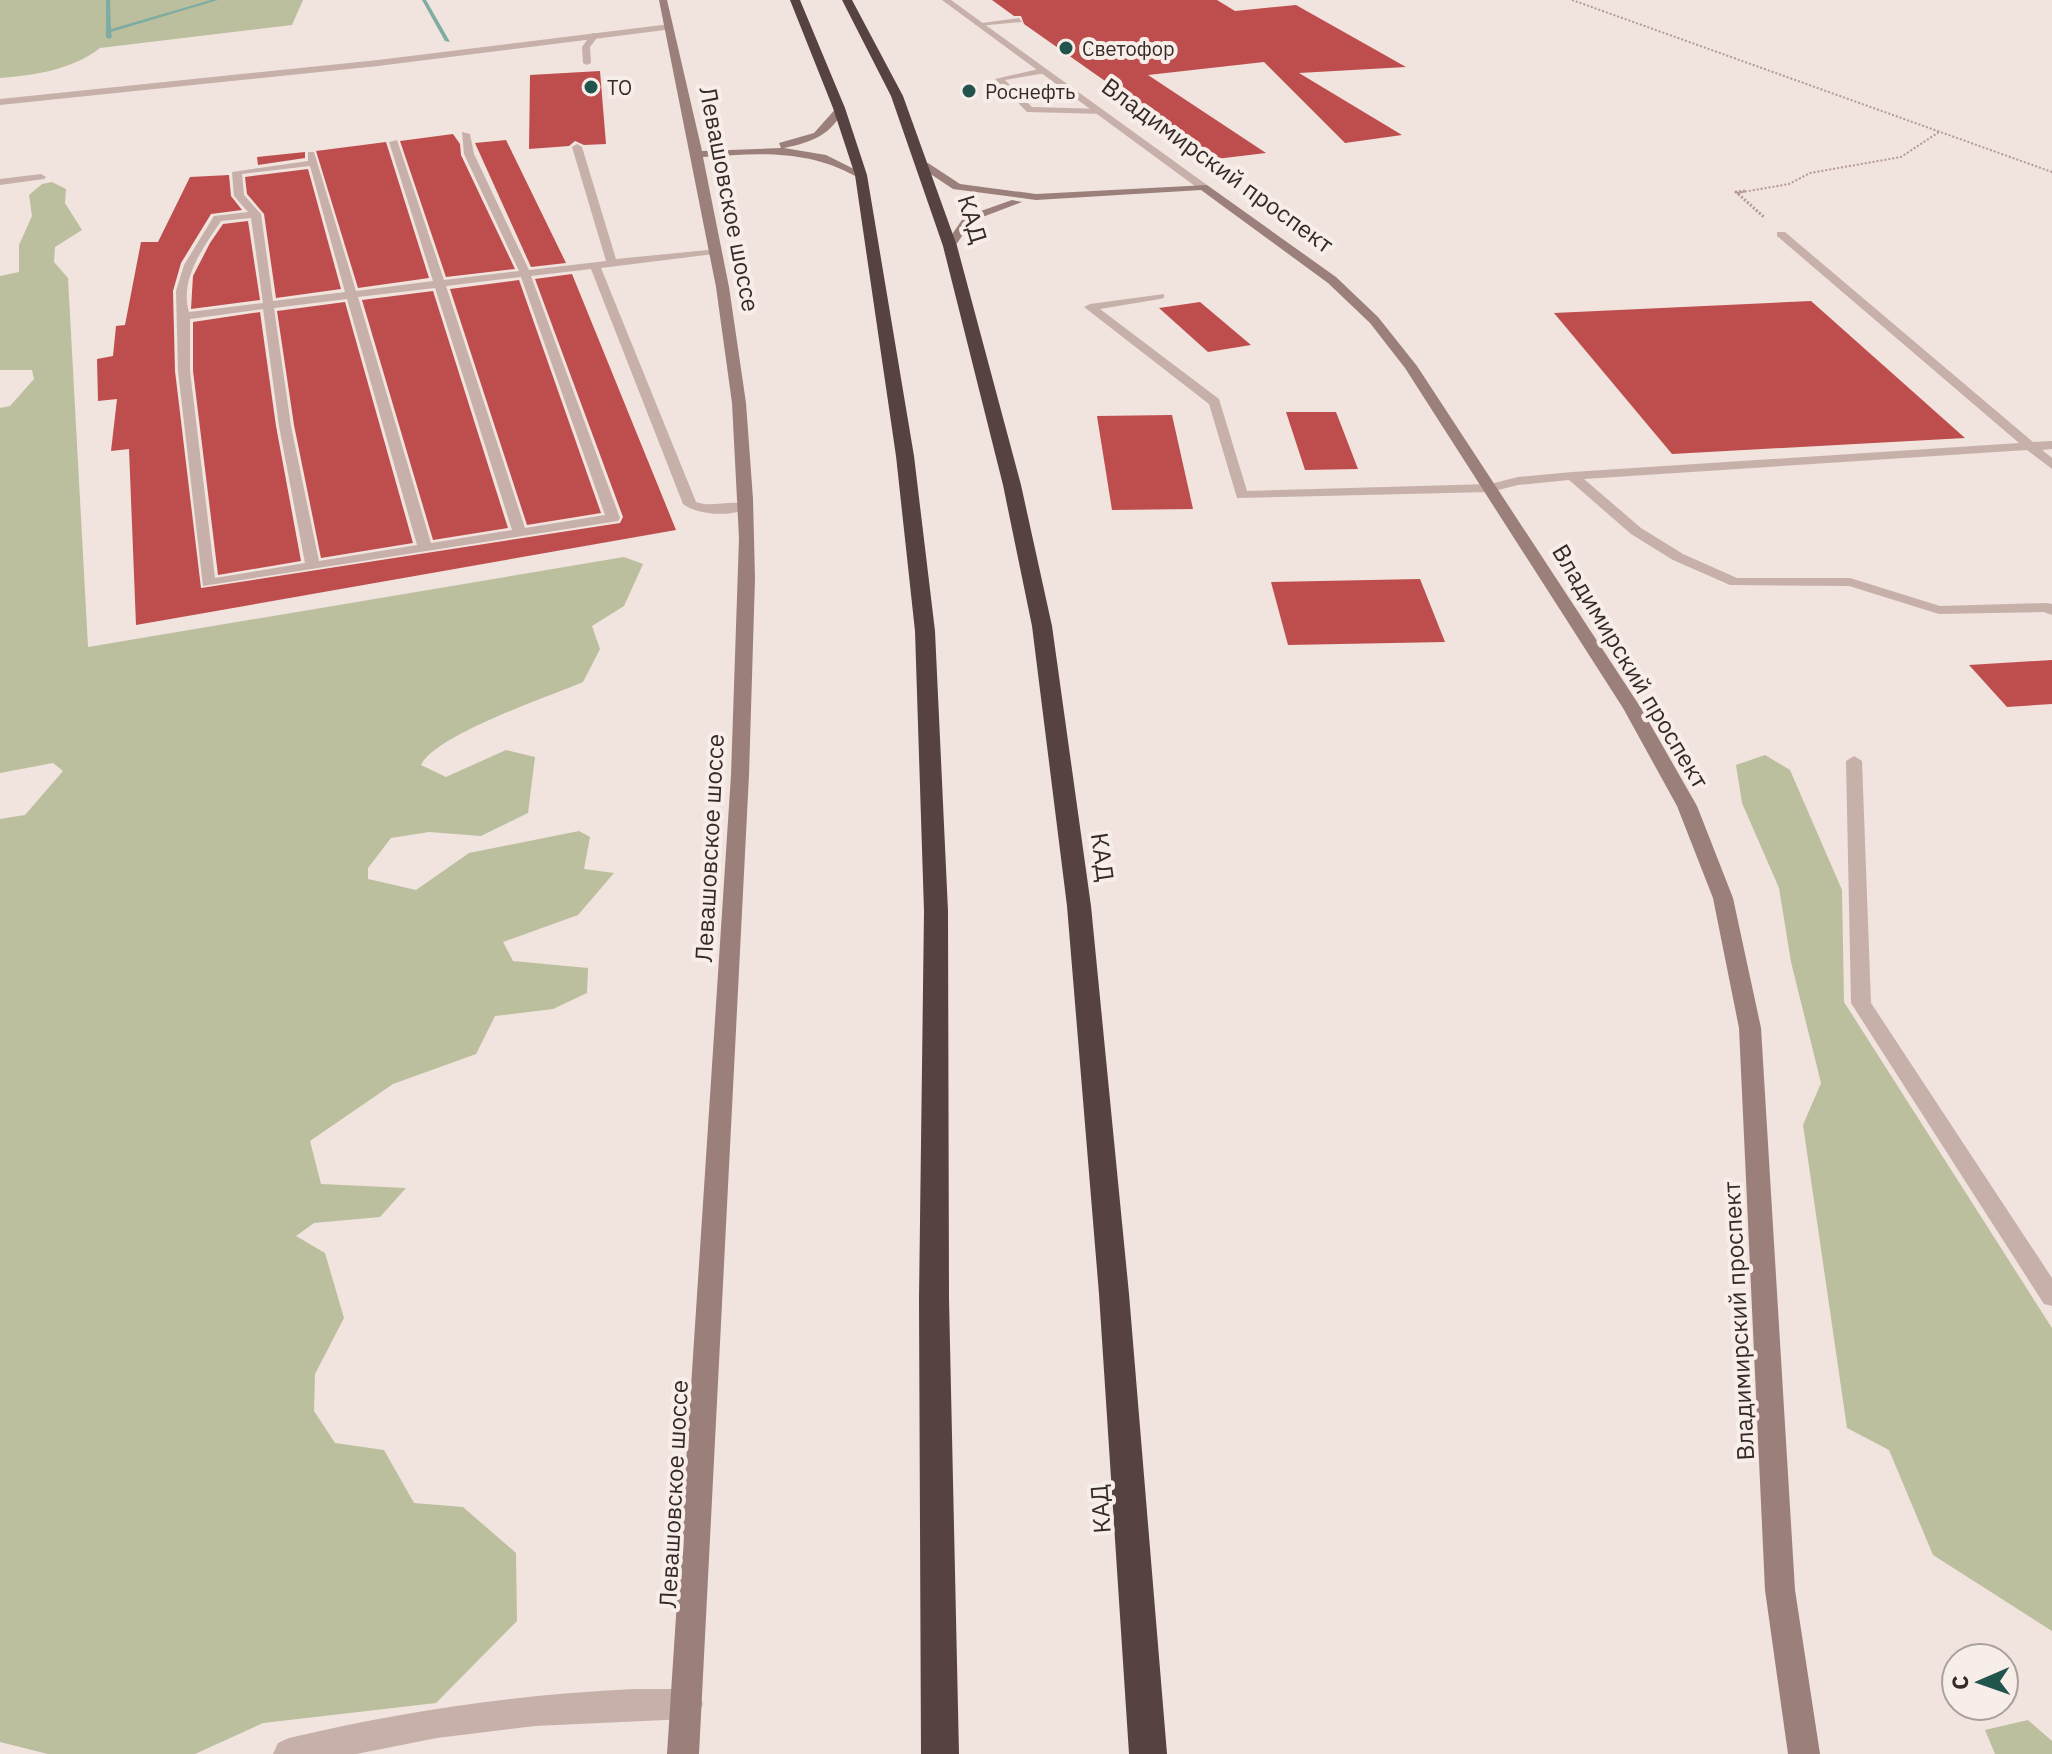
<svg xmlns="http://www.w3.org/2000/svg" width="2052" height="1754" viewBox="0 0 2052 1754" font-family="'IBM Plex Sans',sans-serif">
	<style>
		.green { fill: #bbbf9e }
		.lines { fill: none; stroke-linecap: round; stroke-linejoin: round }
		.stream { fill: #7eaca3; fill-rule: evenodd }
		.building { fill: #be4e4e }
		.path-far1 { stroke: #b49a94; stroke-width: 2; stroke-dasharray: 2 2; stroke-linecap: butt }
		.path { stroke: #b49a94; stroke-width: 3; stroke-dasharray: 2 2; stroke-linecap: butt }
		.service { fill: #c8b0aa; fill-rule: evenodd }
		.minor { fill: #c8b0aa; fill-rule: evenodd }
		.secondary { fill: #9b7f7b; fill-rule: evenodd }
		.motorway { fill: #564241; fill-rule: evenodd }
		.poi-dot { fill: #21544c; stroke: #f8eee9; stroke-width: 3 }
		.labels { text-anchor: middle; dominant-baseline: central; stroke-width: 8; stroke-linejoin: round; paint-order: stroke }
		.far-poi-label { font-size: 20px; fill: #362a29; stroke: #f8eee9; text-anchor: start }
		.street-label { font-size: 24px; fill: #362a29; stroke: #f8eee9 }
	</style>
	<rect width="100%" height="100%" fill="#f1e3dd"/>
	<g class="green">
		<path d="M 0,0 L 303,0 L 292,25 L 100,48 C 72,70 35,75 0,78 Z"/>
		<path d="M 52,182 L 66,189 L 65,203 L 82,230 L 55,247 L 54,262 L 68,278 L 88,647 L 624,557 L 643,564 L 624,606 L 592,626 L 600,649 L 583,682 C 548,697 435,735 421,765 L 446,777 L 506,750 L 535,757 L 528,813 L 481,836 L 429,832 L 391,838 L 368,868 L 368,879 L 416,890 L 469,853 L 579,831 L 590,837 L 584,869 L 614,873 L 578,915 L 503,942 L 513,961 L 588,968 L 587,993 L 553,1009 L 495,1016 L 476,1054 L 393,1084 L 310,1141 L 321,1184 L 406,1188 L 380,1217 L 314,1223 L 296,1236 L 325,1253 L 344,1318 L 315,1374 L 314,1411 L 335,1443 L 384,1450 L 414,1503 L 463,1507 L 516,1553 L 517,1621 L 436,1703 L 263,1723 L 195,1754 L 48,1754 L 0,1742 L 0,819 L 25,815 L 63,771 L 53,763 L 0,773 L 0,408 L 10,406 L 34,379 L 32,370 L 0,370 L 0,276 L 19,272 L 19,245 L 32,216 L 29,195 L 42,184 Z"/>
		<polygon points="1765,755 1790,770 1842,890 1844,1002 2052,1328 2052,1631 1933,1555 1889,1450 1847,1428 1803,1125 1821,1083 1791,962 1779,888 1742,803 1736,765"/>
		<polygon points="2028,1720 2052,1741 2052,1754 1995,1754 1985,1730"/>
	</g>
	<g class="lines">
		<g class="stream">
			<polygon points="106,0 110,0 111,29 211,0 218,0 111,32 112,37 109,39 106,37"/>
			<polygon points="422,0 426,0 450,42 445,41"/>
		</g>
	</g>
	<g class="building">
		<polygon points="992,0 1217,0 1235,11 1296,5 1406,67 1299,73 1402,135 1345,143 1264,62 1148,75 1266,153 1216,159 1024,24 1021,16 1014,16"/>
		<polygon points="600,71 606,144 584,145 575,141 569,146 529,149 530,75"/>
		<polygon points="453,134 460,144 461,155 515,269 446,277 400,141"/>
		<polygon points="506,140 566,263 531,267 475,143"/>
		<polygon points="386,142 429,278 358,288 316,151"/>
		<polygon points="305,152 305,158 258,165 257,157"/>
		<polygon points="308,169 341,289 276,298 264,214 247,194 245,177"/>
		<polygon points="229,175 231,196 242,210 211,214 181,263 173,291 175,371 201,588 620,523 623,517 535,279 572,274 676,530 136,625 129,449 111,451 117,399 98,401 97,359 113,356 116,326 125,325 141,242 158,242 190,177"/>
		<polygon points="248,221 260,300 191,309 193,276 210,243 223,224"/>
		<polygon points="519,280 601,513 527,525 450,289"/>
		<polygon points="433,291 508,528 433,540 362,300"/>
		<polygon points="1811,301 1965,438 1672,454 1554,313"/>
		<polygon points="345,302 413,543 321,558 294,425 277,311"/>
		<polygon points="1200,302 1251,345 1208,352 1159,308"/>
		<polygon points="260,312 276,426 301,561 218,575 193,371 193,322"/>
		<polygon points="1286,412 1336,412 1358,469 1305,470"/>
		<polygon points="1172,415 1193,509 1112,510 1097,416"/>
		<polygon points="1420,579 1445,642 1288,645 1271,582"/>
		<polygon points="2052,660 2052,704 2007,707 1969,665"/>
	</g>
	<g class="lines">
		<g class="path-far1">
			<polyline points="1572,0 2052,172"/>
			<polyline points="1737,193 1789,184 1810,173 1901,157 1939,132"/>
		</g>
		<polyline class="path" points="1745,191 1736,192 1765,218"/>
		<g class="service">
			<polygon points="1019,18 1022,22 978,26 974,24"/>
			<polygon points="592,33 599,35 590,47 591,63 587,65 583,63 582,47"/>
			<polygon points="1043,68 1046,73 1005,80 1032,107 1102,109 1105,114 1027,112 995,79"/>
			<path d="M 462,132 L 470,134 L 474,154 L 529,270 L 606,261 L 572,147 L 577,144 L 582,147 L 616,259 L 718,249 L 718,253 L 714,254 L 601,268 L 696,502 C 713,509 736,497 751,507 C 735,517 698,516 683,504 L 591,269 L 531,276 L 620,518 L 618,521 L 203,586 L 178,371 L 176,291 L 184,265 L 214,216 L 248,212 L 234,196 L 232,172 L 308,161 L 308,152 L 314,152 L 356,291 L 433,281 L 389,142 L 397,140 L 444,280 L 519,271 L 464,154 ZM 310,166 L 345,292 L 273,301 L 261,214 L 244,195 L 242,174 ZM 251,218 L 263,303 L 189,312 C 179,279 204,247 221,221 ZM 521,277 L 605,515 L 525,528 L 446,286 ZM 435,288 L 512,530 L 431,543 L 358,297 ZM 347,299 L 417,545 L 319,561 L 291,426 L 274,308 ZM 263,309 L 279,426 L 305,563 L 215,578 L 190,371 L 190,319 Z"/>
			<polygon points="41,174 46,177 44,179 0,185 0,179"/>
			<polygon points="1777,232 1785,232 2033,442 2052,441 2052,449 2042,450 2052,458 2052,469 2027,450 1584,479 1641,528 1683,554 1737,578 1850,578 1940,606 2047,603 2052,604 2052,615 2044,612 1939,614 1849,586 1730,585 1673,560 1631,534 1569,480 1518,485 1490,492 1237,498 1209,404 1084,307 1090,304 1164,294 1164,298 1160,299 1100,309 1219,399 1247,491 1490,484 1518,477 1572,472 2019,443 1777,236"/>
			<polygon points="1854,756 1862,761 1871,1003 2052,1278 2052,1306 2044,1304 1851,1003 1846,761"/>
		</g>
		<g class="minor">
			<polygon points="942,0 951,0 1207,185 1207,189 1199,189"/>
			<polygon points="670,24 673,29 378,66 0,105 0,99 378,60"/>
			<path d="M 635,1689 L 687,1689 L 698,1693 L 703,1704 L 698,1715 L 687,1719 L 535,1726 L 437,1738 L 356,1754 L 273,1754 L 278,1743 L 289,1738 C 404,1711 518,1694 635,1689 Z"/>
		</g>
		<g class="secondary">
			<path d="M 659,0 L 667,0 L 702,151 L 781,148 L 779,143 L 814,133 L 839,105 L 844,108 C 832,135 812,142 784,148 L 826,155 L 866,175 L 857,177 C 808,149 758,153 703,157 L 729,287 L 746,403 L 753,499 L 755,578 L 749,775 L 699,1754 L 667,1754 L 731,775 L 739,538 L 732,403 L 716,287 Z"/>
			<polygon points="920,163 928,163 960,184 1036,194 1207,185 1336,277 1378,317 1417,366 1641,708 1697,806 1733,898 1761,1028 1795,1590 1820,1754 1788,1754 1765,1590 1739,1028 1713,898 1677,806 1623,708 1405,368 1370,323 1328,283 1201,190 1036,200 953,189 920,167"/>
			<polygon points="1012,200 1022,202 972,221 954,248 946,248 944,246 964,217"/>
		</g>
		<g class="motorway">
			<polygon points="790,0 800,0 845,108 867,175 914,456 935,631 948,911 949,1299 959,1754 921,1754 919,1299 924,911 915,631 896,456 855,175 833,108"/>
			<polygon points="842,0 852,0 903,96 957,246 1021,485 1052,626 1091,906 1129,1294 1167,1754 1129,1754 1099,1294 1067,906 1032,626 1003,485 943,246 891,96"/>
		</g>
	</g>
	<g class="poi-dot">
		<circle cx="1066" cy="48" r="8"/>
		<circle cx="591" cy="87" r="8"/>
		<circle cx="969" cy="91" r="8"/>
	</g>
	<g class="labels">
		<g class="far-poi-label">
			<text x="1082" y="48">Светофор</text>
			<text x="607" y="87">ТО</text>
			<text x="985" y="91">Роснефть</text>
		</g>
		<g class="street-label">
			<text transform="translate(1218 165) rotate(36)">Владимирский проспект</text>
			<text transform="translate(730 199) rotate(79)">Левашовское шоссе</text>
			<text transform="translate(973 219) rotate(73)">КАД</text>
			<text transform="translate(1631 666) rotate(59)">Владимирский проспект</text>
			<text transform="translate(709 848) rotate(-87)">Левашовское шоссе</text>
			<text transform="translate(1103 857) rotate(82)">КАД</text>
			<text transform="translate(1738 1321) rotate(-93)">Владимирский проспект</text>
			<text transform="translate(673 1494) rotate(-87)">Левашовское шоссе</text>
			<text transform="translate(1100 1509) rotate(-94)">КАД</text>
		</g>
	</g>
	<g transform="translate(1980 1682) rotate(268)"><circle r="38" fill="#f8eee9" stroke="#aaa09c" stroke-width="2"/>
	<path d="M0-6L14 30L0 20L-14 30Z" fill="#21544c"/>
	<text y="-12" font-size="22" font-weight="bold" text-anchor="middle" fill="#362a29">С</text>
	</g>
</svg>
